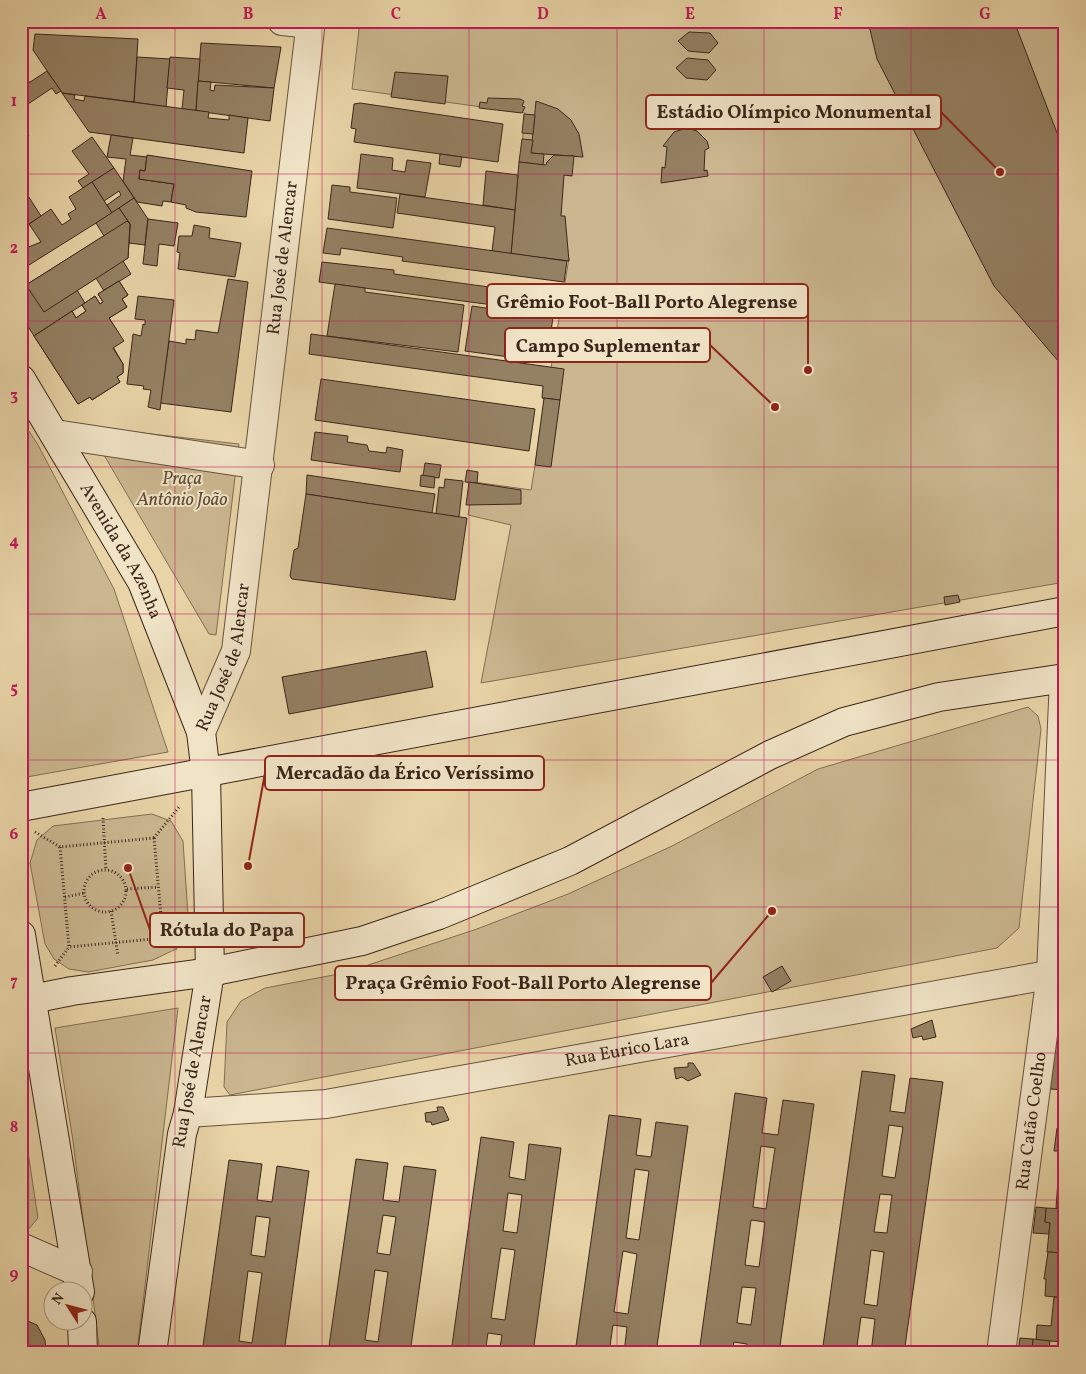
<svg xmlns="http://www.w3.org/2000/svg" width="1086" height="1374" viewBox="0 0 1086 1374" font-family="Vollkorn,serif">
	<style>
		.green { fill: #cab68f; stroke: #826e54 }
		.building { fill: #948063; stroke: #3a261a; fill-rule: evenodd }
		.lines { fill: none; stroke-linecap: round; stroke-linejoin: round }
		.street-casing { stroke: #66523d; stroke-width: 30 }
		.secondary-casing { stroke: #3a261a; stroke-width: 30 }
		.path { stroke: #3a261a; stroke-width: 3; stroke-dasharray: 1 2.5; stroke-linecap: butt }
		.street { stroke: #f0e3c6; stroke-width: 28 }
		.secondary { stroke: #f0e3c6; stroke-width: 28 }
		.grid { fill: none; stroke: #c2185b; stroke-width: 1; stroke-opacity: 0.55 }
		.labels { text-anchor: middle; dominant-baseline: central; stroke-width: 4; stroke-linejoin: round; paint-order: stroke }
		.street-label { font-size: 18px; fill: #3a261a; stroke: #f0e3c6 }
		.park-label { font-size: 18px; font-style: italic; fill: #5e4a37; stroke: #f0e3c6 }
		.leader { fill: none; stroke: #8f2418; stroke-width: 2 }
		.callout-dot { fill: #8f2418; stroke: #f0e3c6; stroke-width: 2 }
		.callout { fill: #f0e3c6; stroke: #8f2418; stroke-width: 2 }
		.callout-label { font-size: 19px; text-anchor: middle; font-weight: bold; fill: #3a261a }
		.neatline { fill: none; stroke: #c2185b; stroke-width: 2 }
		.grid-label { font-size: 16px; text-anchor: middle; font-weight: bold; fill: #c2185b }
	</style>
	<rect width="100%" height="100%" fill="#e8d4a7"/>
	<filter id="stains"><feTurbulence type="fractalNoise" baseFrequency=".004" numOctaves="4"/><feColorMatrix values="0 0 0 0 .2 0 0 0 0 .09 0 0 0 0 .02 0 0 0 .5 -.17"/></filter>
	<radialGradient id="worn" r=".72"><stop offset=".6" stop-color="#630" stop-opacity="0"/><stop offset="1" stop-color="#630" stop-opacity=".3"/></radialGradient>
	<g class="green">
		<polygon points="360,21 1065,21 1065,582 481,683 511,525 468,515 474,482 531,490 569,258 512,254 525,113 352,89"/>
		<polygon points="21,419 38,445 114,589 168,752 21,778"/>
		<polygon points="108,429 239,444 216,635 209,634 101,450"/>
		<polygon points="1028,707 1038,716 1041,729 1019,928 997,948 230,1095 224,1087 227,1022 241,1001 265,988 344,973 477,929 568,894 672,846 818,769"/>
		<polygon points="152,814 171,821 183,841 189,930 176,949 153,960 88,972 69,969 54,959 45,944 30,863 37,840 53,826"/>
		<polygon points="178,1008 137,1353 100,1353 73,1141 55,1028"/>
		<polygon points="21,1106 38,1218 27,1231 21,1228"/>
	</g>
	<g class="building">
		<polygon points="686,21 715,21 710,26 689,25"/>
		<polygon points="868,21 1014,21 1057,133 1065,144 1065,369 994,286 877,59"/>
		<polygon points="689,32 710,33 718,43 709,53 688,51 678,41"/>
		<polygon points="35,34 138,39 134,102 62,93 33,50"/>
		<polygon points="201,43 281,47 274,88 198,81"/>
		<polygon points="137,57 170,59 166,107 134,102"/>
		<polygon points="170,57 200,59 196,111 182,109 184,90 167,88"/>
		<polygon points="687,58 708,60 716,70 707,80 686,78 676,68"/>
		<polygon points="21,70 30,83 21,88"/>
		<polygon points="47,71 61,91 56,94 52,88 22,108 21,88"/>
		<polygon points="395,72 448,76 445,104 391,97"/>
		<polygon points="198,81 211,82 210,90 214,91 215,85 274,88 270,121 196,111"/>
		<polygon points="62,93 75,95 74,99 84,101 85,96 209,112 208,118 229,120 229,115 248,118 244,153 89,132"/>
		<polygon points="488,98 520,99 524,101 522,106 525,107 522,113 479,108 480,102 487,103"/>
		<polygon points="536,101 558,109 571,120 579,134 583,157 531,153"/>
		<polygon points="360,103 503,124 498,162 354,142 356,129 351,128 354,104"/>
		<polygon points="524,114 535,115 533,134 522,133"/>
		<polygon points="21,124 29,136 21,142"/>
		<polygon points="687,128 697,131 707,141 709,148 705,150 704,171 707,170 708,176 661,183 662,167 665,168 667,147 663,146 674,132"/>
		<polygon points="111,135 133,138 130,155 147,157 145,171 140,170 139,179 174,184 171,202 163,201 162,206 137,202 123,181 126,159 107,157"/>
		<polygon points="92,137 114,168 83,188 78,181 89,174 72,151"/>
		<polygon points="522,139 533,140 531,153 544,154 543,165 519,162"/>
		<polygon points="361,154 393,158 392,170 405,172 407,160 431,163 425,197 357,188"/>
		<polygon points="440,154 462,157 460,167 439,164"/>
		<polygon points="147,155 252,171 246,217 196,212 186,208 186,205 171,202 174,184 139,179 140,170 145,171"/>
		<polygon points="554,155 574,156 572,176 564,175 561,216 565,216 569,261 511,254 519,162 546,165 547,162"/>
		<polygon points="114,168 134,198 112,213 107,205 121,195 119,191 104,201 92,182"/>
		<polygon points="486,171 518,175 515,210 483,205"/>
		<polygon points="92,182 112,213 21,270 21,244 23,243 26,248 41,242 29,224 51,209 62,225 71,219 68,214 76,209 69,197"/>
		<polygon points="332,185 350,187 350,192 397,198 393,228 328,219"/>
		<polygon points="23,188 41,216 21,229 21,189"/>
		<polygon points="400,194 515,210 511,254 492,251 495,227 397,213"/>
		<polygon points="134,198 148,219 145,245 129,243 130,224 119,208"/>
		<polygon points="119,208 130,224 128,258 123,261 131,274 104,291 96,278 77,290 85,303 34,336 21,315 21,277 26,285 104,236 96,223"/>
		<polygon points="148,219 178,223 174,246 159,244 157,266 143,264"/>
		<polygon points="127,221 130,224 128,258 44,312 26,285"/>
		<polygon points="194,225 210,228 209,238 241,243 235,277 178,269 180,253 177,252 179,236 192,236"/>
		<polygon points="327,228 567,261 564,282 402,261 403,257 341,248 340,255 323,253"/>
		<polygon points="322,262 394,270 394,274 562,297 561,314 319,282"/>
		<polygon points="228,279 248,282 231,412 160,403 169,341 186,344 186,339 195,340 196,330 218,333"/>
		<path d="M 119,281 L 128,295 L 122,299 L 127,307 L 109,318 L 118,332 L 108,338 L 123,364 L 123,373 L 117,377 L 120,382 L 92,400 L 90,397 L 78,404 L 34,336 L 72,311 L 76,318 L 86,311 L 82,305 L 95,296 L 100,304 L 103,302 L 98,294 ZM 97,325 L 101,332 L 92,338 L 87,330 ZM 72,333 L 80,345 L 68,352 L 61,341 ZM 85,364 L 93,376 L 87,380 L 79,369 Z"/>
		<polygon points="119,281 128,295 122,299 127,307 109,318 124,341 113,348 123,364 123,373 117,377 120,382 92,400 90,397 78,404 34,336 72,311 76,318 86,311 82,305 95,296 100,304 103,302 98,294"/>
		<polygon points="335,284 365,288 365,292 464,305 458,352 327,336"/>
		<polygon points="138,296 174,300 160,410 148,407 151,390 143,389 144,386 127,384 133,334 141,336 143,324 145,325 145,320 135,319"/>
		<polygon points="472,306 553,318 546,362 465,351"/>
		<polygon points="311,334 564,369 560,400 542,398 543,386 309,354"/>
		<polygon points="321,379 535,409 529,451 315,420"/>
		<polygon points="544,398 560,400 551,467 535,465"/>
		<polygon points="315,432 348,436 347,442 367,445 369,451 386,453 387,447 403,450 400,472 311,460"/>
		<polygon points="425,463 441,465 439,478 423,476"/>
		<polygon points="467,470 478,472 477,483 465,482"/>
		<polygon points="307,475 435,494 432,513 306,494"/>
		<polygon points="421,475 435,477 434,488 420,486"/>
		<polygon points="445,479 463,481 459,517 436,514 439,487 444,488"/>
		<polygon points="469,482 521,490 521,504 466,505"/>
		<polygon points="306,494 467,518 455,600 292,579 290,576 294,550 298,548"/>
		<polygon points="958,595 960,602 945,605 944,597"/>
		<polygon points="426,651 433,687 289,714 282,677"/>
		<polygon points="782,966 791,981 772,992 763,977"/>
		<polygon points="1060,1012 1065,1012 1065,1090 1050,1089"/>
		<polygon points="932,1020 936,1037 923,1040 922,1036 913,1038 911,1029"/>
		<polygon points="688,1063 693,1063 701,1075 688,1081 682,1077 676,1079 674,1068 688,1067"/>
		<path d="M 862,1071 L 895,1075 L 890,1111 L 905,1113 L 910,1078 L 943,1082 L 904,1353 L 871,1353 L 875,1319 L 861,1317 L 856,1353 L 822,1353 ZM 889,1125 L 903,1127 L 895,1178 L 882,1176 ZM 880,1194 L 892,1195 L 887,1233 L 874,1232 ZM 871,1250 L 884,1252 L 877,1306 L 864,1304 Z"/>
		<path d="M 735,1093 L 767,1098 L 762,1133 L 778,1135 L 783,1100 L 814,1104 L 779,1353 L 746,1353 L 747,1344 L 734,1342 L 732,1353 L 699,1353 ZM 761,1146 L 775,1148 L 766,1209 L 753,1207 ZM 751,1220 L 765,1222 L 759,1267 L 745,1265 ZM 742,1287 L 756,1288 L 751,1325 L 737,1323 Z"/>
		<polygon points="437,1107 443,1107 449,1120 432,1125 431,1122 426,1122 425,1113 438,1111"/>
		<path d="M 609,1115 L 641,1119 L 636,1155 L 651,1157 L 656,1122 L 688,1126 L 656,1353 L 624,1353 L 627,1327 L 613,1325 L 609,1353 L 575,1353 ZM 635,1169 L 649,1171 L 639,1240 L 626,1238 ZM 623,1251 L 637,1254 L 628,1314 L 614,1312 Z"/>
		<polygon points="1064,1123 1065,1123 1065,1167 1059,1166 1061,1151 1054,1151 1057,1128 1064,1128"/>
		<path d="M 481,1137 L 514,1142 L 509,1177 L 525,1180 L 529,1144 L 561,1148 L 533,1353 L 499,1353 L 502,1335 L 488,1333 L 485,1353 L 451,1353 ZM 508,1193 L 522,1195 L 517,1233 L 503,1231 ZM 501,1248 L 515,1250 L 505,1320 L 491,1318 Z"/>
		<path d="M 356,1159 L 388,1163 L 383,1200 L 399,1202 L 404,1166 L 436,1170 L 410,1353 L 328,1353 ZM 383,1215 L 396,1217 L 390,1255 L 377,1253 ZM 375,1270 L 388,1272 L 378,1342 L 365,1340 Z"/>
		<path d="M 229,1160 L 262,1164 L 257,1200 L 272,1202 L 277,1166 L 309,1171 L 284,1353 L 202,1353 ZM 256,1216 L 270,1218 L 265,1257 L 251,1255 ZM 248,1271 L 262,1273 L 252,1343 L 239,1341 Z"/>
		<polygon points="1059,1166 1065,1167 1065,1209 1056,1208"/>
		<polygon points="1036,1207 1046,1208 1045,1222 1050,1223 1049,1234 1033,1233"/>
		<polygon points="1046,1208 1065,1209 1065,1253 1047,1252 1050,1223 1045,1222"/>
		<polygon points="1048,1252 1065,1253 1065,1298 1045,1296 1046,1279 1044,1279"/>
		<polygon points="1054,1297 1065,1298 1065,1342 1036,1340 1037,1325 1051,1326"/>
		<polygon points="21,1318 37,1325 45,1340 46,1353 21,1353"/>
		<polygon points="1020,1338 1033,1339 1032,1351 1018,1353"/>
		<polygon points="1033,1339 1050,1341 1049,1349 1064,1350 1065,1349 1065,1353 1026,1353 1026,1350 1032,1351"/>
	</g>
	<g class="lines">
		<defs>
			<g id="street">
				<polyline points="282,21 311,24"/>
				<polyline points="55,434 260,465"/>
				<path id="s1" d="M 201,732 L 236,651 L 311,21"/>
				<path id="s2" d="M 188,1113 L 326,1104 L 1065,972"/>
				<polyline points="21,1247 78,1272"/>
				<path id="s3" d="M 1001,1353 L 1051,974 L 1064,679"/>
			</g>
			<g id="secondary">
				<path id="s4" d="M 21,379 L 142,582 L 201,732 L 206,774 L 210,972 L 188,1113 L 182,1134 L 152,1353"/>
				<polyline points="21,807 1065,611"/>
				<polyline points="21,935 80,1292"/>
				<polyline points="21,1004 32,999 72,991 210,972 362,941 439,915 570,861 770,755 844,722 939,697 1065,678"/>
				<polyline points="82,1322 83,1353"/>
			</g>
		</defs>
		<use href="#street" class="street-casing"/>
		<use href="#secondary" class="secondary-casing"/>
		<g class="path">
			<polyline points="103,818 106,870"/>
			<polyline points="35,832 60,847"/>
			<polygon points="154,838 163,938 69,947 60,847"/>
			<polyline points="154,838 179,807"/>
			<circle cx="105" cy="891" r="21"/>
			<polyline points="127,889 158,887"/>
			<polyline points="65,897 85,893"/>
			<polyline points="111,911 118,956"/>
			<polyline points="163,938 177,949"/>
			<polyline points="55,966 69,947"/>
		</g>
		<use href="#street" class="street"/>
		<use href="#secondary" class="secondary"/>
	</g>
	<path class="grid" d="M 175,21 L 175,1353M 322,21 L 322,1353M 469,21 L 469,1353M 617,21 L 617,1353M 764,21 L 764,1353M 911,21 L 911,1353M 21,174 L 1065,174M 21,321 L 1065,321M 21,467 L 1065,467M 21,614 L 1065,614M 21,760 L 1065,760M 21,907 L 1065,907M 21,1053 L 1065,1053M 21,1200 L 1065,1200"/>
	<g class="labels">
		<g class="street-label">
			<text stroke="none"><textPath href="#s1" startOffset="484">Rua José de Alencar</textPath></text>
			<text stroke="none"><textPath href="#s4" startOffset="199">Avenida da Azenha</textPath></text>
			<text stroke="none"><textPath href="#s1" startOffset="79">Rua José de Alencar</textPath></text>
			<text stroke="none"><textPath href="#s2" startOffset="444">Rua Eurico Lara</textPath></text>
			<text transform="translate(193 1072) rotate(-80)">Rua José de Alencar</text>
			<text stroke="none"><textPath href="#s3" startOffset="234">Rua Catão Coelho</textPath></text>
		</g>
		<g class="park-label">
			<text x="182" y="479">Praça<tspan x="182" dy="21">Antônio João</tspan></text>
		</g>
	</g>
	<path class="leader" d="M1000 172L941 112M808 370L808 301M775 407L710 345M248 866L265 773M128 868L150 930M772 911L711 983"/>
	<g class="callout-dot">
		<circle cx="1000" cy="172" r="5"/>
		<circle cx="808" cy="370" r="5"/>
		<circle cx="775" cy="407" r="5"/>
		<circle cx="248" cy="866" r="5"/>
		<circle cx="128" cy="868" r="5"/>
		<circle cx="772" cy="911" r="5"/>
	</g>
	<g class="callout">
		<rect x="646" y="95" width="295" height="34" rx="5"/>
		<rect x="487" y="284" width="321" height="34" rx="5"/>
		<rect x="505" y="328" width="205" height="34" rx="5"/>
		<rect x="265" y="756" width="279" height="34" rx="5"/>
		<rect x="150" y="913" width="154" height="34" rx="5"/>
		<rect x="335" y="966" width="376" height="34" rx="5"/>
	</g>
	<g class="callout-label">
		<text x="794" y="118">Estádio Olímpico Monumental</text>
		<text x="647" y="308">Grêmio Foot-Ball Porto Alegrense</text>
		<text x="608" y="352">Campo Suplementar</text>
		<text x="405" y="779">Mercadão da Érico Veríssimo</text>
		<text x="227" y="936">Rótula do Papa</text>
		<text x="523" y="989">Praça Grêmio Foot-Ball Porto Alegrense</text>
	</g>
	<rect width="1086" height="1374" fill="none" stroke="#e8d4a7" stroke-width="55"/>
	<g transform="translate(68 1306) rotate(306)"><circle r="24" fill="#f0e3c6" stroke="#a79781"/>
	<path d="M0-4L9 19L0 12L-9 19Z" fill="#8f2418"/>
	<text y="-8" font-size="14" font-weight="bold" text-anchor="middle" fill="#3a261a">N</text>
	</g>
	<rect x="28" y="28" width="1030" height="1318" class="neatline"/>
	<g class="grid-label">
		<text x="101" y="19">A</text>
		<text x="248" y="19">B</text>
		<text x="396" y="19">C</text>
		<text x="543" y="19">D</text>
		<text x="690" y="19">E</text>
		<text x="838" y="19">F</text>
		<text x="985" y="19">G</text>
		<text x="14" y="106">1</text>
		<text x="14" y="253">2</text>
		<text x="14" y="400">3</text>
		<text x="14" y="546">4</text>
		<text x="14" y="693">5</text>
		<text x="14" y="839">6</text>
		<text x="14" y="986">7</text>
		<text x="14" y="1132">8</text>
		<text x="14" y="1279">9</text>
	</g>
	<rect width="100%" height="100%" filter="url(#stains)"/>
	<rect width="100%" height="100%" fill="url(#worn)"/>
</svg>
